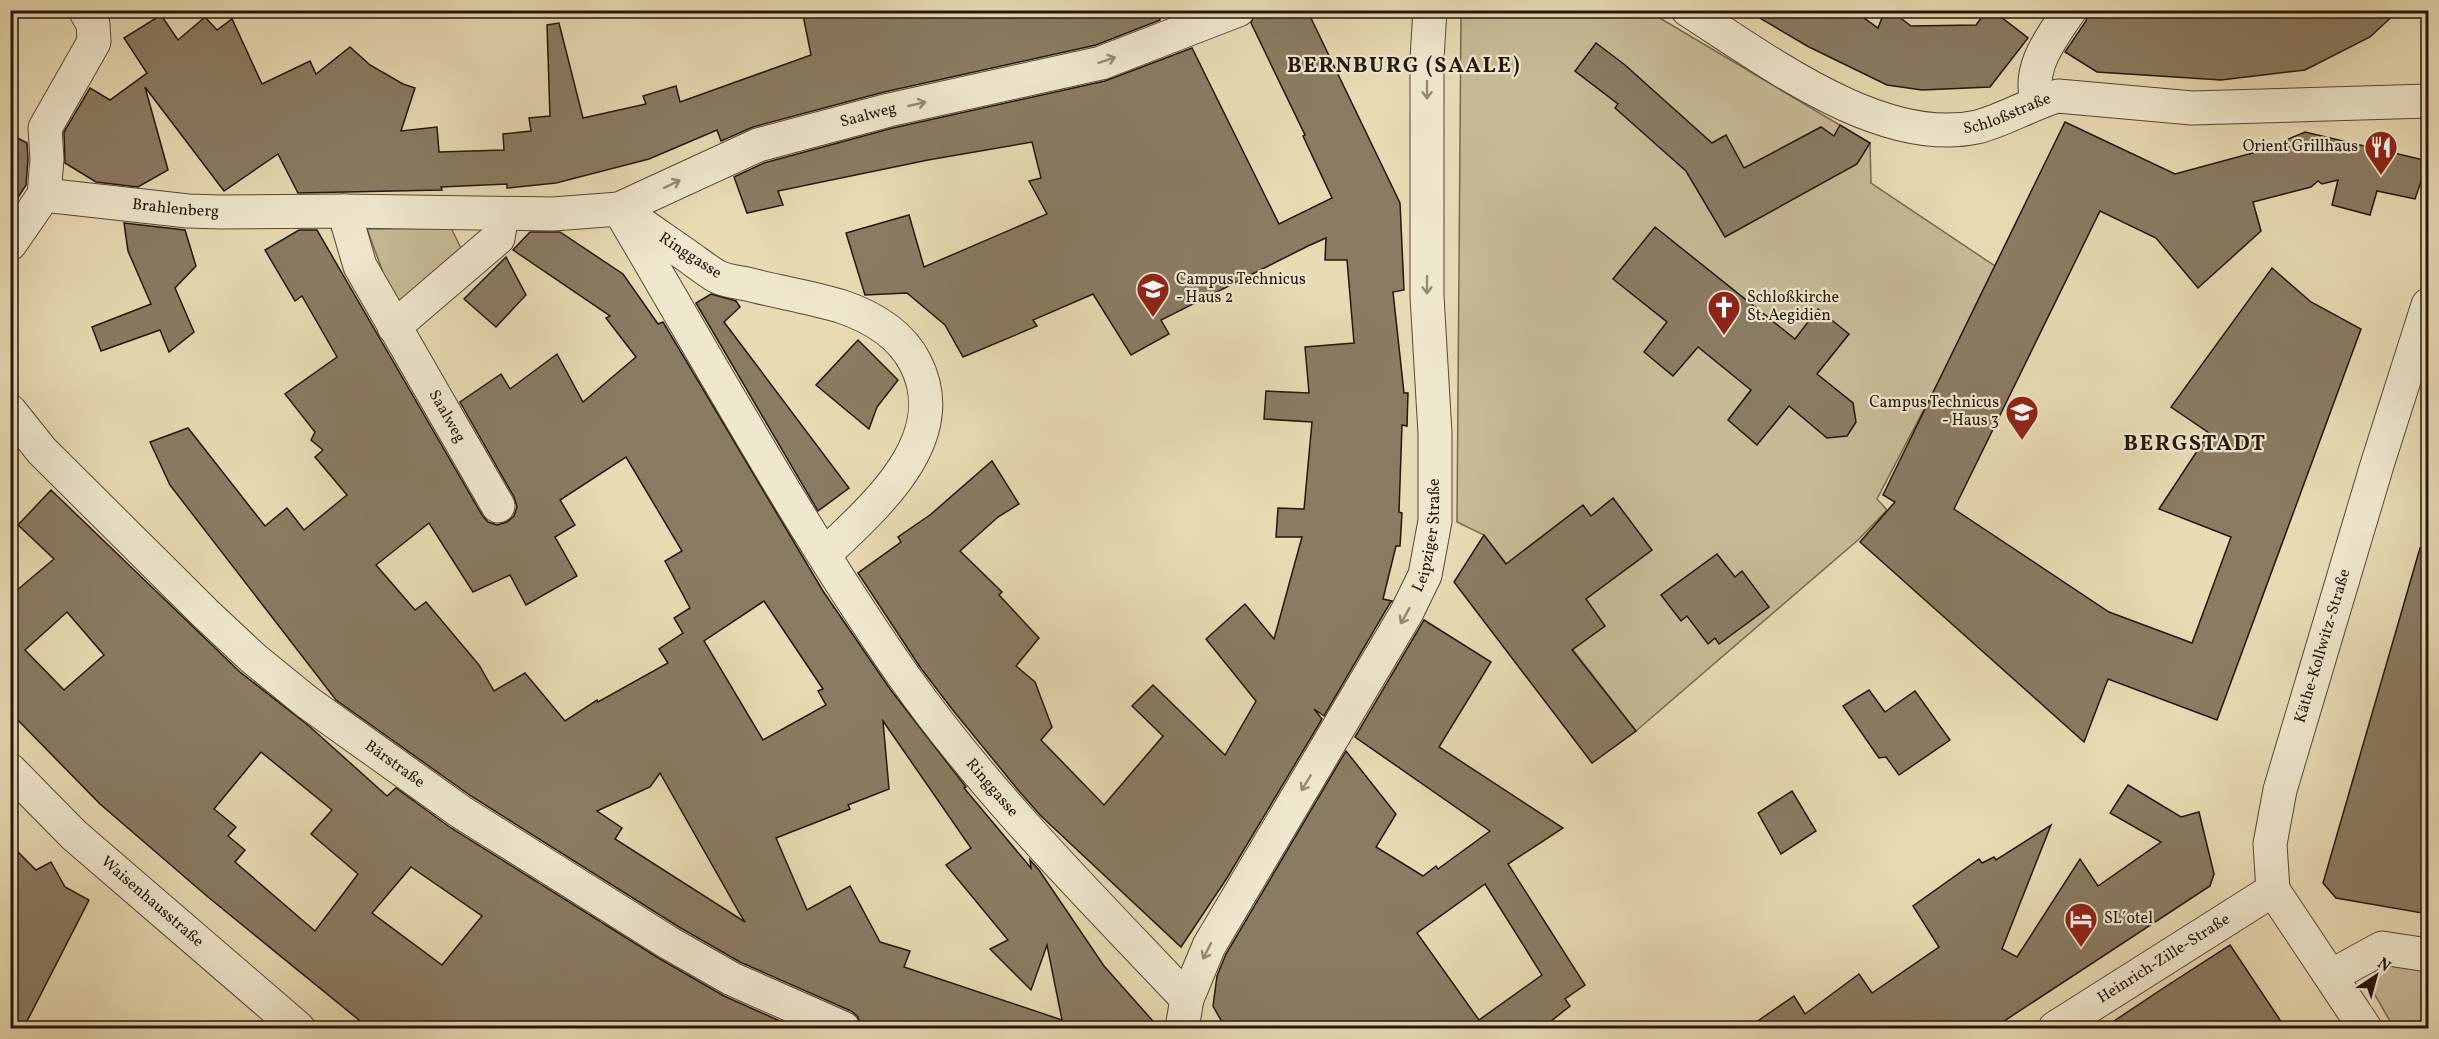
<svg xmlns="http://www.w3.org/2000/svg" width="2439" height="1039" viewBox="0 0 2439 1039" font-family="Vollkorn,serif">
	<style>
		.green { fill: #c7ba97; stroke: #766852; stroke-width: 1.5 }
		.building { fill: #8a7c63; stroke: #25160c; stroke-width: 1.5; fill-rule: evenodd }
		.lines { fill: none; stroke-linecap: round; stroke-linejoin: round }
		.street-casing { stroke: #564736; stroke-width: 35 }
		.street { stroke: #f0e8ce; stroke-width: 33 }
		.oneway { stroke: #958a77 }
		.labels { text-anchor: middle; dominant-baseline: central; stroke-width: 4.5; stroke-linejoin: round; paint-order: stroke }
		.street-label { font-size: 16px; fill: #25160c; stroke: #f0e8ce }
		.poi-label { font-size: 16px; fill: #25160c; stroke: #f0e8ce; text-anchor: start }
		.district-label { font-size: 22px; font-weight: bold; letter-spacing: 1.5px; fill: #25160c; stroke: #f0e8ce }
	</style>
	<rect width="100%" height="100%" fill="#e8dbb4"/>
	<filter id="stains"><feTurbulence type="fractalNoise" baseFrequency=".00333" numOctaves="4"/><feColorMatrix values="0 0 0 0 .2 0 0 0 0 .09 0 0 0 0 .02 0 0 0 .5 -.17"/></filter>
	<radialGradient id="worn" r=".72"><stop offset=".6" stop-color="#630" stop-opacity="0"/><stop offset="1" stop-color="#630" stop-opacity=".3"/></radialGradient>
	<g class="green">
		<polygon points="1461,11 1648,11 1870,143 1871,183 1998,268 1877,499 1887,510 1858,540 1636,731 1484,535 1457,522"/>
		<polygon points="451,228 462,250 395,305 367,229"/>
		<polygon points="2388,962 2428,965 2428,1028 2394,1028 2371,988 2375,971"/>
	</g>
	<g class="building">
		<polygon points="802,10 1157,10 1160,20 1096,45 884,92 753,127 721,141 717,130 649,159 556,183 507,188 507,184 441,187 442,190 298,193 278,154 224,191 145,87 168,170 138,187 96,182 65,163 64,132 90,88 110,100 147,73 124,38 161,15 178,40 205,17 217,30 232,19 262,84 310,61 316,74 350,47 370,65 403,84 415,88 401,131 437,127 439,152 504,150 503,134 531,131 529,118 550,116 547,25 559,23 583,118 646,104 643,96 676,86 680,102 811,55"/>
		<polygon points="1256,10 1307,10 1400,203 1404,290 1393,292 1404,393 1408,393 1407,426 1402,425 1399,512 1402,513 1400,546 1396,546 1383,599 1392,601 1390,603 1324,716 1314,709 1322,719 1227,878 1181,947 1041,816 1019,791 952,709 920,667 858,573 901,542 898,537 930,515 992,461 1019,504 998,517 960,551 1002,592 999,595 1039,638 1016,666 1035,682 1052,727 1041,740 1104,805 1163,736 1132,706 1153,685 1225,755 1256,701 1206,639 1245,604 1274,639 1302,537 1276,537 1278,508 1304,509 1312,422 1264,419 1266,391 1309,393 1305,347 1354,343 1347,260 1325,260 1326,238 1308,246 1161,320 1169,334 1131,355 1093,294 1033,320 1037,326 963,357 945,325 907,293 865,295 846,233 909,215 924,267 1047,214 1029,181 1041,178 1032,142 928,160 778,191 783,205 747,213 734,177 764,163 893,128 1105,81 1192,48 1279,224 1332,198 1303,136 1305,135 1251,23"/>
		<polygon points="1746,10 1853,10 1878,28 1885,10 1890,10 1911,26 1976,25 1987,10 1992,10 2028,38 1990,87 1922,90 1887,85 1809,47"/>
		<polygon points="2089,10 2399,10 2370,37 2305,70 2221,80 2097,72 2065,52 2086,21"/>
		<polygon points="1596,43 1625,65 1712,143 1726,135 1744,168 1821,127 1834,136 1840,125 1870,143 1857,164 1725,237 1686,171 1615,108 1618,104 1575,71"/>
		<polygon points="2065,122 2175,174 2260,151 2305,132 2428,161 2415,199 2377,191 2370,215 2332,205 2338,180 2322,184 2318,181 2311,187 2253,202 2261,231 2198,288 2156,238 2100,211 1954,509 2109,612 2192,643 2231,537 2159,509 2209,433 2171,407 2272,268 2311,302 2361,329 2217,720 2108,679 2084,742 1860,542 1895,502 1883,495"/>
		<polygon points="10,134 27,143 28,159 26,185 10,210"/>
		<polygon points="124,223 185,230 196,266 175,288 194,332 169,352 160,330 101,351 92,327 151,304 128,251"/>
		<polygon points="1655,227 1795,339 1818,309 1849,334 1817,374 1853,403 1856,422 1847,436 1827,438 1789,406 1757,445 1728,420 1751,390 1698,347 1673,376 1644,352 1667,322 1613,279"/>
		<path d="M 299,230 L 317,230 L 482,515 L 488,522 L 497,525 L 507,522 L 514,516 L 517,507 L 514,497 L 460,402 L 501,374 L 510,389 L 557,354 L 583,402 L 636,357 L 606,318 L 610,316 L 513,250 L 530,232 L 560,232 L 623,274 L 658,324 L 663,322 L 823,591 L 890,689 L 966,787 L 964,788 L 1031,868 L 1030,860 L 1039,870 L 1104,966 L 1160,1029 L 861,1029 L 858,1017 L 851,1011 L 740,962 L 679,927 L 471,796 L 336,700 L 170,485 L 150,442 L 188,428 L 265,526 L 287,508 L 304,530 L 347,495 L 315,457 L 323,450 L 311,440 L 315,432 L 285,394 L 337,357 L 302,296 L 295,301 L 265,250 ZM 626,457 L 682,551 L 665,561 L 690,608 L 674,618 L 683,633 L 659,649 L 668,663 L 598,702 L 597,700 L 565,721 L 525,673 L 494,691 L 479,665 L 426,602 L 415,610 L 376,565 L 429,523 L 473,592 L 510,575 L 526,605 L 577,576 L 555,537 L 575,525 L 560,500 ZM 764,601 L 823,689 L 818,691 L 826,705 L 763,740 L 704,641 ZM 883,721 L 971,848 L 946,865 L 1008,940 L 990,949 L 1031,990 L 1047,945 L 1062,1020 L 904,967 L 910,951 L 880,942 L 850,886 L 807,910 L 776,838 L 850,809 L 848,805 L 889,789 ZM 660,773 L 740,914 L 745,922 L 615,839 L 622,828 L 597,811 L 650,787 Z"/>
		<polygon points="506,257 526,295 496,327 464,299"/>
		<polygon points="711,294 736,301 740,307 724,322 849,488 818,511 696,303"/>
		<polygon points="858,340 898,380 877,407 869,429 816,385"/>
		<path d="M 51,490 L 240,672 L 309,726 L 387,796 L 396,788 L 451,828 L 660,959 L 724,996 L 798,1029 L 370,1029 L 208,897 L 100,804 L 10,712 L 10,596 L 54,559 L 18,525 ZM 67,612 L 104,655 L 64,690 L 25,650 ZM 261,752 L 332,810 L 311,834 L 358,874 L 315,931 L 235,862 L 245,850 L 228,836 L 236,827 L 214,809 ZM 411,867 L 482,916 L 442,965 L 372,913 Z"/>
		<polygon points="1613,498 1652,550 1586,599 1605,626 1572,650 1636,731 1592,763 1454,582 1484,535 1506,564 1583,505 1591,516"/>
		<polygon points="2420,548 2428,549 2428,890 2422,913 2336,898 2323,883"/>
		<polygon points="1717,554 1735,577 1742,571 1769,607 1719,644 1715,638 1708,644 1687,616 1681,621 1661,595"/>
		<path d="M 1424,620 L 1491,662 L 1439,747 L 1563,828 L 1508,864 L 1585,985 L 1565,999 L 1570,1006 L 1541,1029 L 1226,1029 L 1213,1006 L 1217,976 L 1226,954 L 1346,751 L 1396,814 L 1376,847 L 1423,876 L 1436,866 L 1438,869 L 1490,831 L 1355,737 ZM 1485,884 L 1542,975 L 1479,1020 L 1417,933 Z"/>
		<polygon points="1869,690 1885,712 1915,691 1950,740 1899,775 1886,757 1879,758 1843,706"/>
		<polygon points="2128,785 2181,817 2199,812 2214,874 2210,886 1992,1029 1746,1029 1794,996 1805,1014 1859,974 1872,993 1939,947 1913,906 1979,859 1982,863 1994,857 1996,860 2051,825 2002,949 2017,957 2080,859 2098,886 2161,842 2110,813"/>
		<polygon points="1792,791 1816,831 1781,854 1758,813"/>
		<polygon points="10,844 36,870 51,862 65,887 89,900 23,1029 10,1029"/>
		<polygon points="2230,945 2286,1029 2102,1029 2165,987"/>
	</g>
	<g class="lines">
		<defs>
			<g id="street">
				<path id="s1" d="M 1688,10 C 1765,59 1881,148 1977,127 C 2002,121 2030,104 2058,96 L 2192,108 L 2428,101"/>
				<path d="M 2038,102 C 2026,69 2052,37 2070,10"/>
				<polyline points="44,195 47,159 45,128 94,42 93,24 85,10"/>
				<path id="s2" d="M 344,211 L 360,266 L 498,506"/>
				<path id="s3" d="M 10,244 L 44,195 L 188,211 L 221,212 L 344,211 L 553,214 L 619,209 L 758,145 L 889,110 L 1101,63 L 1238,10"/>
				<polyline points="394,327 498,238 502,214"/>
				<path id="s4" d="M 10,411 L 42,451 L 206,614 L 253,658 L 307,702 L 461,812 L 669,943 L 732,979 L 843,1028"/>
				<path id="s5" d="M 824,555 C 874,507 955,439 915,362 C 900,333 870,316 840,306 C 810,297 778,292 747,284 C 737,282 725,281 716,276 C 706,270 696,262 686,255 C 664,240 642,224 619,209 C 712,366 800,528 905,678 C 987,794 1089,895 1187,999"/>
				<path id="s6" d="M 10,770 L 74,835 L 298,1028"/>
				<polyline points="2331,976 2382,948 2428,955"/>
				<path id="s7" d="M 1182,1028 L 1187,999 L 1209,946 L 1407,612 L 1425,575 L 1435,521 L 1435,434 L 1427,296 L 1427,59 L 1430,10"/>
				<path id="s8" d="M 2055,1028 L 2273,890"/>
				<path id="s9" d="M 2365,1028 L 2273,890 L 2270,844 L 2280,790 L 2377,465 L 2428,305"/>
			</g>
		</defs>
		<use href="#street" class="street-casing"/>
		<use href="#street" class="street"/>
	</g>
	<defs><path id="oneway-shaft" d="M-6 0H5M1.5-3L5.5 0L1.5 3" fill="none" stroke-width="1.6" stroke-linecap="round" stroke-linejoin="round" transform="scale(1.5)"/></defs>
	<g class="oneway">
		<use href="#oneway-shaft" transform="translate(1107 60) rotate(-19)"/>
		<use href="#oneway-shaft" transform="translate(1427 90) rotate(90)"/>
		<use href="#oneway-shaft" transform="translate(917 104) rotate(-13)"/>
		<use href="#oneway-shaft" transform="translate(672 184) rotate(-25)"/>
		<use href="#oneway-shaft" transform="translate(1427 285) rotate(90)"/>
		<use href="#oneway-shaft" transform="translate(1405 616) rotate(119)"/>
		<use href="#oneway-shaft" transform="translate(1306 783) rotate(121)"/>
		<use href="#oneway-shaft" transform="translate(1207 951) rotate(117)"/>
	</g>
	<defs>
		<symbol id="restaurant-pin" viewBox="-11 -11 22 30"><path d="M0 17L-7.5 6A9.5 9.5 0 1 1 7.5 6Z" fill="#8f2418" stroke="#f0e8ce"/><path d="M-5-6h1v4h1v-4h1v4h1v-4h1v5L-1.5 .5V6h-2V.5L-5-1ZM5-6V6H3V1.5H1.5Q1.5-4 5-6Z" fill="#fff"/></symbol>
		<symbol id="school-pin" viewBox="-11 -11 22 30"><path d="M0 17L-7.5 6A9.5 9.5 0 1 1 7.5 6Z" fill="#8f2418" stroke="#f0e8ce"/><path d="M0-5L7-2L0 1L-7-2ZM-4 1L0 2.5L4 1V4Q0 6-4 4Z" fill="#fff"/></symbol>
		<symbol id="church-pin" viewBox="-11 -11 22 30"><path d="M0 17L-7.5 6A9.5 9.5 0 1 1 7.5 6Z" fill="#8f2418" stroke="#f0e8ce"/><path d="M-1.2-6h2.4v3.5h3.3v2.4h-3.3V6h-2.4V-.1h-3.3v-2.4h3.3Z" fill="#fff"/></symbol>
		<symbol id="hotel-pin" viewBox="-11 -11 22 30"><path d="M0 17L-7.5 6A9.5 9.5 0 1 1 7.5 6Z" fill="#8f2418" stroke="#f0e8ce"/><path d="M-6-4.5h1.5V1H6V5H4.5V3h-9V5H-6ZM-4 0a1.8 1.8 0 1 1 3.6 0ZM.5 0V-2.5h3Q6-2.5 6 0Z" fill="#fff"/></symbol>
	</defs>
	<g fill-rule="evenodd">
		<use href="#restaurant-pin" x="2362" y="128" width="38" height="52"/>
		<use href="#school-pin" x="1134" y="270" width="38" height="52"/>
		<use href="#church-pin" x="1705" y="288" width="38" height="52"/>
		<use href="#school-pin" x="2003" y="393" width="38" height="52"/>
		<use href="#hotel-pin" x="2062" y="900" width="38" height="52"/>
	</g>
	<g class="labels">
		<g class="street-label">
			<text stroke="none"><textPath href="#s1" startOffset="352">Schloßstraße</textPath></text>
			<text stroke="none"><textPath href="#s3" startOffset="903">Saalweg</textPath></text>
			<text stroke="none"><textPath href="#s3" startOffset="192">Brahlenberg</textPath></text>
			<text transform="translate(690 256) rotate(33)">Ringgasse</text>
			<text stroke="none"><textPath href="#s2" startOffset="231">Saalweg</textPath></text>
			<text stroke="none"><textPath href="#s7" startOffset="556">Leipziger Straße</textPath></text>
			<text stroke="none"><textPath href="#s9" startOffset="417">Käthe-Kollwitz-Straße</textPath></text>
			<text stroke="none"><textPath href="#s4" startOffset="524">Bärstraße</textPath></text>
			<text stroke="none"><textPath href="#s5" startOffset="1262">Ringgasse</textPath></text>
			<text stroke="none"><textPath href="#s6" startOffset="194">Waisenhausstraße</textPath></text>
			<text stroke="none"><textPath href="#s8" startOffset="129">Heinrich-Zille-Straße</textPath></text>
		</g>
		<g class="poi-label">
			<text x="2358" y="147" text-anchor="end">Orient Grillhaus</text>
			<text x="1176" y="280">Campus Technicus<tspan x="1176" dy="18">- Haus 2</tspan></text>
			<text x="1747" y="298">Schloßkirche<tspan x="1747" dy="18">St. Aegidien</tspan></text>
			<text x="1999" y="403" text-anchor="end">Campus Technicus<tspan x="1999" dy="18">- Haus 3</tspan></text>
			<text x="2104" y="919">SL´otel</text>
		</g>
		<g class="district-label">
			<text x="1404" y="66">BERNBURG (SAALE)</text>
			<text x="2195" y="444">BERGSTADT</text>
		</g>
	</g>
	<rect width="2439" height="1039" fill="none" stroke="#e8dbb4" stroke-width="36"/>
	<rect x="12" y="12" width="2415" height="1015" fill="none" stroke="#25160c" stroke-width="3"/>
	<rect x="18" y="18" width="2403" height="1003" fill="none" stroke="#25160c" stroke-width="1.5"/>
	<g transform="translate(2376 976) rotate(36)" stroke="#f0e8ce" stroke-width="4.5" paint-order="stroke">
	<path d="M0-4.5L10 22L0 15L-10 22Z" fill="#25160c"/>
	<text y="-9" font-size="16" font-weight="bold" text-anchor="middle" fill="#25160c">N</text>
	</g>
	<rect width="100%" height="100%" filter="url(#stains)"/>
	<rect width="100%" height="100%" fill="url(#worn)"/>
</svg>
